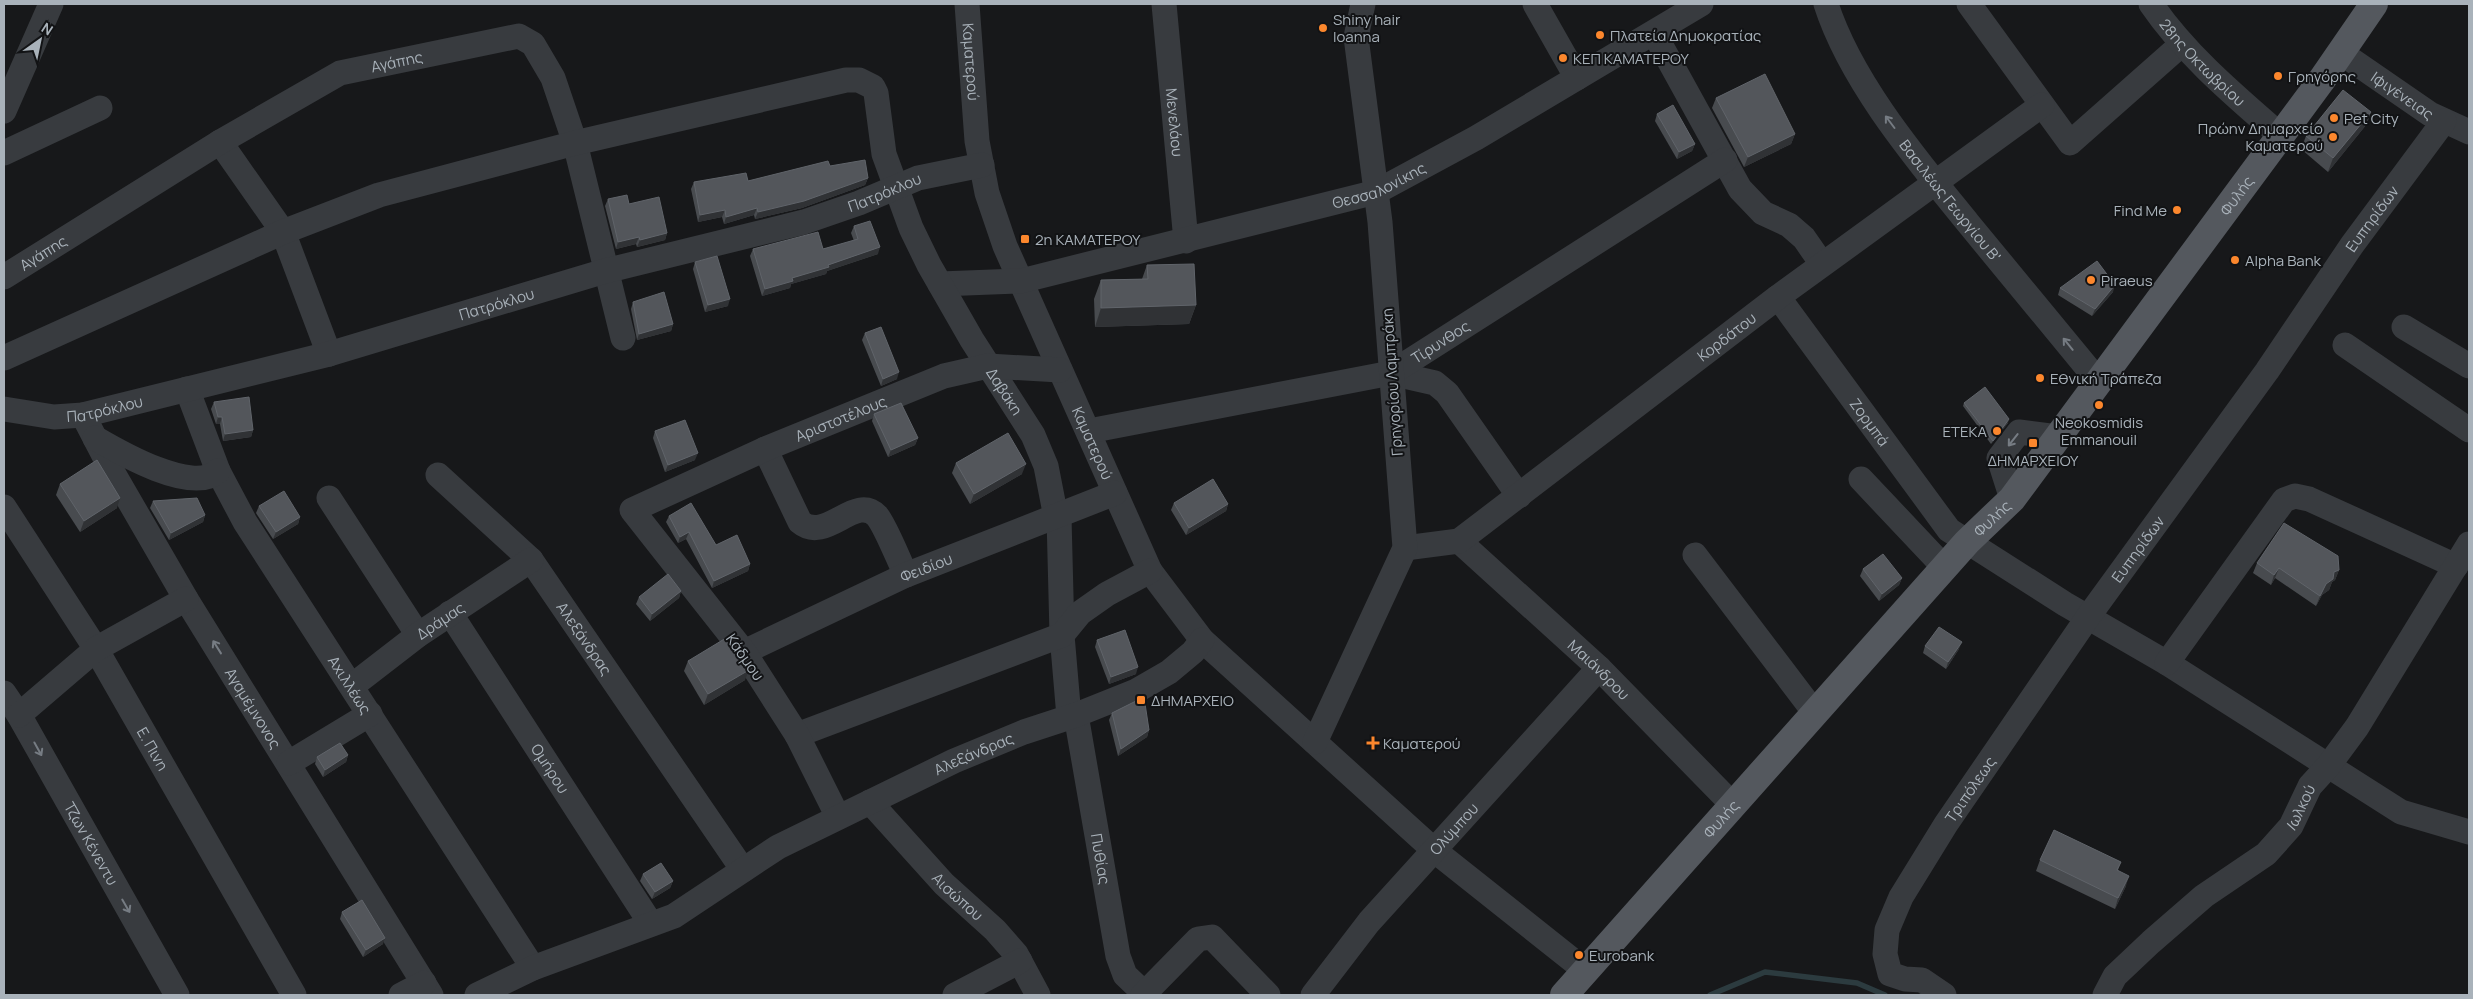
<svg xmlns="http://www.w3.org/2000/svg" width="2473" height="999" viewBox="0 0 2473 999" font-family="Manrope,sans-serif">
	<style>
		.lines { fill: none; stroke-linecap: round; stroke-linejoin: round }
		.stream { stroke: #2c3b3f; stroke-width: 5.5 }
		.minor { stroke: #383b3f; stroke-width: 25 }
		.major { stroke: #54585e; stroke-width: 28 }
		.wall { fill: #484b4f }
		.shaded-wall { fill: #303235 }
		.building { fill: #53565b; stroke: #60646a }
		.oneway { stroke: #767c83 }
		.poi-dot { fill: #fc872d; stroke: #121315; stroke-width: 2 }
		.labels { text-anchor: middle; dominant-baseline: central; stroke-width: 4; stroke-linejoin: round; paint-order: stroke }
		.poi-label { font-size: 15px; fill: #a9b2ba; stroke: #121315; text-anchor: start }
		.street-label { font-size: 15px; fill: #a9b2ba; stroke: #121315 }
	</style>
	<rect width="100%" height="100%" fill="#17181a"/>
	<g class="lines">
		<polyline class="stream" points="1710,995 1765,972 1857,983 1885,995"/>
		<g class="minor">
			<path id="s1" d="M 967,4 L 977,141 L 987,193 L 1005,246 L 1150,571 L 1202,640 L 1435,851 L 1586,971"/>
			<path id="s2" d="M 1164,4 L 1186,241"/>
			<polyline points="1535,4 1577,78"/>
			<path id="s3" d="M 1826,4 C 1851,82 1917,160 1968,223 C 2012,276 2055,329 2099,382"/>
			<polyline points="1969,4 2070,143 2182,44"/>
			<path id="s4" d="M 2151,4 C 2186,55 2234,95 2281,136"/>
			<polyline points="1654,33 1740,189 1763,213 1789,225 1804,238 1822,264"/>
			<path id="s5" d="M 2340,52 L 2430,114 L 2469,132"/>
			<polyline points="4,111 51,4"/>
			<polyline points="220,142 283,232 329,354"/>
			<polyline points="4,153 100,108"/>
			<path id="s6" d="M 4,277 L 220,142 L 340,73 L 519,36 L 533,44 L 553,78 L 575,143 L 623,338"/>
			<path id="s7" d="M 940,284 L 1021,281 L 1376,192 L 1476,138 L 1701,4"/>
			<path id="s8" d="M 1778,297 L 1949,530 L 2065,604 L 2167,663 L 2401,812 L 2469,832"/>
			<polyline points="2404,327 2469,366"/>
			<polyline points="2345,345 2469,430"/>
			<path id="s9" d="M 4,358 L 283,232 L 379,195 L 575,143 L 846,80 L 859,80 L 873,87 L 876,93 L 884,154 L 911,228 L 929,265 L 972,340 L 1033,435 L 1046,466 L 1054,507 L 1059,517 L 1062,635 L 1069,717"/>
			<polyline points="1391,373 1435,383 1447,393 1519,496"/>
			<path id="s10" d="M 187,389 L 218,471 L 245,522 L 533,968"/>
			<path id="s11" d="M 4,409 L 54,417 L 83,415 L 329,354 L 605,271 L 804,222 L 859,203 L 918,178 L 982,165"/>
			<path id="s12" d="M 83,415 L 112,471 L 186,599 L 431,995"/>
			<path id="s13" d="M 1089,431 L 1391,373 L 1725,160"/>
			<path d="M 95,438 C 119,452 193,495 218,471"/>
			<path d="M 765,449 L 800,522 C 826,544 855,493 877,516 C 886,527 899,561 906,575"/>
			<path id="s14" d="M 438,475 L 531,560 L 743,870"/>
			<polyline points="1861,479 1944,567"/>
			<polyline points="329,498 418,635"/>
			<polyline points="2012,499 1999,458 2019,432 2058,437"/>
			<path id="s15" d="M 4,507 L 96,649 L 294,995"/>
			<path id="s16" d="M 1459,541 L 1599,668 L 1733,805"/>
			<path id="s17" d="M 1405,548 L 1459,541 L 1778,297 L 2042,105"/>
			<polyline points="1695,555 1815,713"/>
			<path id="s18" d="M 450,613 L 651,924"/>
			<path id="s19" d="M 744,652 L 906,575 L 1115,493"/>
			<polyline points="2167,663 2284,500 2295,496 2309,499 2456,566"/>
			<path id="s20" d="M 352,686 L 418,635 L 531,560"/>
			<path id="s21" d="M 4,693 L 19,715 L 177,995"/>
			<polyline points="19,715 96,649 186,599"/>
			<path id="s22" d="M 1076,715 L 1118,956 L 1125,975 L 1145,994"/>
			<polyline points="797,735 1062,635 1080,613 1107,594 1150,571"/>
			<polyline points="1315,742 1405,548 1380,222 1356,37 1363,4"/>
			<polyline points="289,763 370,714"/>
			<path id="s23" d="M 870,802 L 944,884 L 995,930 L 1016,954 L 1038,995"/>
			<path id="s24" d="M 838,817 L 797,735 L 744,652 L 632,510 L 765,449 L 944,376 L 988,366 L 1060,370"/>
			<polyline points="401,995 424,983"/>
			<path id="s25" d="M 477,995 L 533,968 L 674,916 L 778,847 L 954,761 L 1024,732 L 1076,715 L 1136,691 L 1169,672 L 1193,652 L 1202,640"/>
			<polyline points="955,995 1020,961"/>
			<polyline points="1143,995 1198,939 1212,937 1268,995"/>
			<path id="s26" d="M 1313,995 L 1369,922 L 1599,668"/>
			<path id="s27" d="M 1944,995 L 1922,980 L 1905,979 L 1890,974 L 1885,954 L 1887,930 L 1901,897 L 1946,824 L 2088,617 L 2267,371 L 2352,245 L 2444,121"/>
			<path id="s28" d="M 2105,995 L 2115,976 L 2151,942 L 2204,896 L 2266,854 L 2291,826 L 2310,786 L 2329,765 L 2357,727 L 2469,544"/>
		</g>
		<path class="major" id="s29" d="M 1564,995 L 1967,542 L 2012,499 L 2321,81 L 2374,4"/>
	</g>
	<g class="wall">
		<polygon points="1716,98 1795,134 1791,144 1744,167 1712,108"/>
		<polygon points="2371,112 2366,125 2328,172 2301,149 2306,136"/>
		<polygon points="1657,114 1695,144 1692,151 1677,159 1655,121"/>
		<polygon points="830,166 868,178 865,185 802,208 755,219 754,215 724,224 722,217 698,222 691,189 694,182 748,181"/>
		<polygon points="608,199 629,204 667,233 665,240 637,247 636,244 616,249 605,206"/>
		<polygon points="854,226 878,254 827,271 826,274 791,284 790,288 762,296 750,256 753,249 823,249 854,241 851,233"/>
		<polygon points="695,262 728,306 705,312 693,269"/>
		<polygon points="1147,265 1196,305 1189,324 1095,327 1094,299 1101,280 1142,279"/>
		<polygon points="2060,288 2113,292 2092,316 2058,295"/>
		<polygon points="633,302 673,324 671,331 637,340 631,309"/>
		<polygon points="865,333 897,379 881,386 862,340"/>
		<polygon points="214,402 253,430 251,437 223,441 220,424 216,424 211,409"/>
		<polygon points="1964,403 2008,423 1991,444 1963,406"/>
		<polygon points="874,414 918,438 915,445 888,457 872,421"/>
		<polygon points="655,431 695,460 665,472 653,438"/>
		<polygon points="956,463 1022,474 970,504 952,473"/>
		<polygon points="60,484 117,508 80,532 56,495"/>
		<polygon points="153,501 205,515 203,522 169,540 150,508"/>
		<polygon points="1174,503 1228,504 1226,511 1186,535 1171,510"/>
		<polygon points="259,506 300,517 298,524 273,539 256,513"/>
		<polygon points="669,516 716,545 750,564 748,571 712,588 686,539 678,543 666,522"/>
		<polygon points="2257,563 2339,570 2335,580 2332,582 2329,590 2322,595 2316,606 2275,578 2271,585 2253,573"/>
		<polygon points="1863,569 1902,578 1899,585 1879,601 1860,576"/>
		<polygon points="681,591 679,598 650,621 636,604 639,597"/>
		<polygon points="1097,640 1136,674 1109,684 1095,647"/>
		<polygon points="1925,646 1959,649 1946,669 1923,653"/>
		<polygon points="688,661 745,680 704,705 684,671"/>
		<polygon points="1112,713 1149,730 1147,737 1118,756 1109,720"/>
		<polygon points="348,755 346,762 323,777 315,764 317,757"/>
		<polygon points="2040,860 2121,862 2118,870 2126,886 2115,909 2036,871"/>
		<polygon points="643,874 673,881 670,888 652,899 640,881"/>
		<polygon points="342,912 383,944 363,957 340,919"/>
	</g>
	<g class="shaded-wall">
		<polygon points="2371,112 2366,125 2328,172 2333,158"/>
		<polygon points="1795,134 1791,144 1744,167 1748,157"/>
		<polygon points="1695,144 1692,151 1677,159 1679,152"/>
		<polygon points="868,178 865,185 802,208 755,219 758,212"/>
		<polygon points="757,208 754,215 724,224 726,217"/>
		<polygon points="725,210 722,217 698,222 700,215"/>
		<polygon points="667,233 665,240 637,247 640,240"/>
		<polygon points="639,237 636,244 616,249 618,242"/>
		<polygon points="880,247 878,254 827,271 826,274 791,284 790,288 762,296 765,289 792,278"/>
		<polygon points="2115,285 2113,292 2092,316 2095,309"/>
		<polygon points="730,299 728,306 705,312 708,305"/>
		<polygon points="1196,305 1189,324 1095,327 1101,308"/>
		<polygon points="673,324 671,331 637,340 639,334"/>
		<polygon points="899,372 897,379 881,386 883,379"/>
		<polygon points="218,417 222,417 220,424 216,424"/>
		<polygon points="2009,419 2008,423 1991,444 1993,441"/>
		<polygon points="253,430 251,437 223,441 225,434"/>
		<polygon points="918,438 915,445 888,457 891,450"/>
		<polygon points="698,453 695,460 665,472 668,465"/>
		<polygon points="1026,464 1022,474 970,504 974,494"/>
		<polygon points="120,498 117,508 80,532 84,521"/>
		<polygon points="1228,504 1226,511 1186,535 1189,528"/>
		<polygon points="205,515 203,522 169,540 171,533"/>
		<polygon points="300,517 298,524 273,539 276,532"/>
		<polygon points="689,532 686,539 678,543 680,537"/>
		<polygon points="750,564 748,571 712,588 714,581"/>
		<polygon points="2279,568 2275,578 2271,585 2274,575"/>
		<polygon points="2339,570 2335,580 2332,582 2329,590 2322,595 2316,606 2320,596 2326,584 2334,572"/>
		<polygon points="1902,578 1899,585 1879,601 1882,594"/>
		<polygon points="681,591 679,598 650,621 652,614"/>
		<polygon points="1962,642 1959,649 1946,669 1948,662"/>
		<polygon points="1138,667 1136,674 1109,684 1111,677"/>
		<polygon points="749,670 745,680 704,705 708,694"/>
		<polygon points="1149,730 1147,737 1118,756 1121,749"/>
		<polygon points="348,755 346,762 323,777 325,770"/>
		<polygon points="2129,876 2126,886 2115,909 2118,898"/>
		<polygon points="673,881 670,888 652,899 655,892"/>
		<polygon points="385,938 383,944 363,957 366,950"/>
	</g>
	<g class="building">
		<polygon points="1765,74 1795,134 1748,157 1716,98"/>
		<polygon points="2343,90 2371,112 2333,158 2306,136"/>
		<polygon points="1673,105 1695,144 1679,152 1657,114"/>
		<polygon points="865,160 868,178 804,201 758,212 757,208 726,217 725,210 700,215 694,182 746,173 748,181 828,161 830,166"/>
		<polygon points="627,195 629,204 659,197 667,233 640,240 639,237 618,242 608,199"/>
		<polygon points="870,221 880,247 828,265 829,267 792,278 793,281 765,289 753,249 818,232 823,249 858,239 854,226"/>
		<polygon points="717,256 730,299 708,305 695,262"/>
		<polygon points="2097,261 2115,285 2095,309 2060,288"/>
		<polygon points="1194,264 1196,305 1101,308 1101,280 1148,279 1147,265"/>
		<polygon points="664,292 673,324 639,334 633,302"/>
		<polygon points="881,327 899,372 883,379 865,333"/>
		<polygon points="1985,387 2009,419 1993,441 1964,403"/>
		<polygon points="249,397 253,430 225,434 222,417 218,417 214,402"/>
		<polygon points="901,403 918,438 891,450 874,414"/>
		<polygon points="685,420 698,453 668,465 655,431"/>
		<polygon points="1008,433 1026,464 974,494 956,463"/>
		<polygon points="97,460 120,498 84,521 60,484"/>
		<polygon points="1213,479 1228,504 1189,528 1174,503"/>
		<polygon points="284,491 300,517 276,532 259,506"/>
		<polygon points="197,498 205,515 171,533 153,501"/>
		<polygon points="691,503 716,545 737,535 750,564 714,581 689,532 680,537 669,516"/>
		<polygon points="2284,523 2338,556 2339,570 2334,572 2333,579 2326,584 2320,596 2279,568 2274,575 2257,563"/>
		<polygon points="1883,554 1902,578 1882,594 1863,569"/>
		<polygon points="668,574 681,591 652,614 639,597"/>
		<polygon points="1939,627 1962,642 1948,662 1925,646"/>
		<polygon points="1125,630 1138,667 1111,677 1097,640"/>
		<polygon points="726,638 749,670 708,694 688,661"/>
		<polygon points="1144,697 1149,730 1121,749 1112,713"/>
		<polygon points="340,743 348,755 325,770 317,757"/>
		<polygon points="2054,830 2121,862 2117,870 2129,876 2118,898 2040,860"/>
		<polygon points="661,863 673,881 655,892 643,874"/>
		<polygon points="362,900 385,938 366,950 342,912"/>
	</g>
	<defs><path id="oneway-shaft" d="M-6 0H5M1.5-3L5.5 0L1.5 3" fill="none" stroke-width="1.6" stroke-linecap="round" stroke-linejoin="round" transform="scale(1.25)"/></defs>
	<g class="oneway">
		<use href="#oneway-shaft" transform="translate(1890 122) rotate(-127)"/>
		<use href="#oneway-shaft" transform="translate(2068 344) rotate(-129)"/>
		<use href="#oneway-shaft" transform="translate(2013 440) rotate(128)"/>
		<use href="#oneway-shaft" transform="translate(217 647) rotate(-122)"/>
		<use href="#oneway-shaft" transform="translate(38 749) rotate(61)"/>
		<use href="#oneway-shaft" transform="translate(126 906) rotate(60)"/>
	</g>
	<g class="poi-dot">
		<circle cx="1323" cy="28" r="5"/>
		<circle cx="1600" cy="35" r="5"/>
		<circle cx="1563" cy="58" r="5"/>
		<circle cx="2278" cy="76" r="5"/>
		<circle cx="2334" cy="118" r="5"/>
		<circle cx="2333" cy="137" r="5"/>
		<circle cx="2177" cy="210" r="5"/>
		<rect x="1020" y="234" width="10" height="10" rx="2.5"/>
		<circle cx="2235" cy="260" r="5"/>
		<circle cx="2091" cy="280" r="5"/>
		<circle cx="2040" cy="378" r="5"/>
		<circle cx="2099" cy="405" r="5"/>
		<circle cx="1997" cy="431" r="5"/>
		<rect x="2028" y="438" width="10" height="10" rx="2.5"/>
		<rect x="1136" y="695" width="10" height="10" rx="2.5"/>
		<path d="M1370.5 735.5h5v5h5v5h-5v5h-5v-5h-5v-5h5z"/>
		<circle cx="1579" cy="955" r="5"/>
	</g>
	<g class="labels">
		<g class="poi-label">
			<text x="1333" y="19">Shiny hair<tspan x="1333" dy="17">Ioanna</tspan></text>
			<text x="1610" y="35">Πλατεία Δημοκρατίας</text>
			<text x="1573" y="58">ΚΕΠ ΚΑΜΑΤΕΡΟΥ</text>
			<text x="2288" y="76">Γρηγόρης</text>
			<text x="2344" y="118">Pet City</text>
			<text x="2323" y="128" text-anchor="end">Πρώην Δημαρχείο<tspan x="2323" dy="17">Καματερού</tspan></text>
			<text x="2167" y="210" text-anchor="end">Find Me</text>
			<text x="1035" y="239">2η ΚΑΜΑΤΕΡΟΥ</text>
			<text x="2245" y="260">Alpha Bank</text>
			<text x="2101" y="280">Piraeus</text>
			<text x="2050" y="378">Εθνική Τράπεζα</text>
			<text x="2099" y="422" text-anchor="middle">Neokosmidis<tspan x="2099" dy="17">Emmanouil</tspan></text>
			<text x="1987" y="431" text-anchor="end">ΕΤΕΚΑ</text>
			<text x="2033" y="460" text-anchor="middle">ΔΗΜΑΡΧΕΙΟΥ</text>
			<text x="1151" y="700">ΔΗΜΑΡΧΕΙΟ</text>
			<text x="1383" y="743">Καματερού</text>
			<text x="1589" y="955">Eurobank</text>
		</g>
		<g class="street-label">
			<text stroke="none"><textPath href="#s6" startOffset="451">Αγάπης</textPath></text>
			<text stroke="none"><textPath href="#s1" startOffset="58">Καματερού</textPath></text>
			<text stroke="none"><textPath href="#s4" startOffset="78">28ης Οκτωβρίου</textPath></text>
			<text stroke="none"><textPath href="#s5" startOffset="76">Ιφιγένειας</textPath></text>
			<text stroke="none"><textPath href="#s2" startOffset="119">Μενελάου</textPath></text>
			<text stroke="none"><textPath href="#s7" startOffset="452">Θεσσαλονίκης</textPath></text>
			<text stroke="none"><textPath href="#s11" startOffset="912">Πατρόκλου</textPath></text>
			<text stroke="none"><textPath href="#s29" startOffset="1046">Φυλής</textPath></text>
			<text stroke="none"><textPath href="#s3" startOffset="234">Βασιλέως Γεωργίου Β'</textPath></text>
			<text stroke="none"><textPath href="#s27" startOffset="966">Ευπηρίδων</textPath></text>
			<text stroke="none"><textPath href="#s6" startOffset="46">Αγάπης</textPath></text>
			<text stroke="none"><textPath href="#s11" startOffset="508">Πατρόκλου</textPath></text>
			<text stroke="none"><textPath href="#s17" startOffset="391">Κορδάτου</textPath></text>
			<text stroke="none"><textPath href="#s13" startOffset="366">Τίρυνθος</textPath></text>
			<text transform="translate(1392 382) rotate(-94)">Γρηγορίου Λαμπράκη</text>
			<text stroke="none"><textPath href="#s9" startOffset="1254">Δαβάκη</textPath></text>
			<text stroke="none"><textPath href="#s11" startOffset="102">Πατρόκλου</textPath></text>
			<text stroke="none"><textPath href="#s24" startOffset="599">Αριστοτέλους</textPath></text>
			<text stroke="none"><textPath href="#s8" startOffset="155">Ζορμπά</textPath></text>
			<text stroke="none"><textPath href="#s1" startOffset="462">Καματερού</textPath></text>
			<text stroke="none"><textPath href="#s29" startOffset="641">Φυλής</textPath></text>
			<text stroke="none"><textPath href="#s27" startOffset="561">Ευπηρίδων</textPath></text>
			<text stroke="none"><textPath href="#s19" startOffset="201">Φειδίου</textPath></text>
			<text stroke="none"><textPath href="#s20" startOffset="110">Δράμας</textPath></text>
			<text stroke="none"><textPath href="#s14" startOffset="221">Αλεξάνδρας</textPath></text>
			<text transform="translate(745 657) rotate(55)">Κάδμου</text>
			<text stroke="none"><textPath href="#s16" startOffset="190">Μαιάνδρου</textPath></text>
			<text stroke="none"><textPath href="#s10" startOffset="339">Αχιλλέως</textPath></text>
			<text stroke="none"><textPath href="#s12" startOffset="339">Αγαμέμνονος</textPath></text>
			<text stroke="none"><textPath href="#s15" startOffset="284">Ε. Πινη</textPath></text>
			<text stroke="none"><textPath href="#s25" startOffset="554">Αλεξάνδρας</textPath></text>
			<text stroke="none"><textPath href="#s18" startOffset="185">Ομήρου</textPath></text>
			<text stroke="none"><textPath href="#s27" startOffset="268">Τριπόλεως</textPath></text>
			<text stroke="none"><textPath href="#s28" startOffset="275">Ιωλκού</textPath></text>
			<text stroke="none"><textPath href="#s29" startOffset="236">Φυλής</textPath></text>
			<text stroke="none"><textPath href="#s26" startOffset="218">Ολύμπου</textPath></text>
			<text stroke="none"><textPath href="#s21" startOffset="174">Τζων Κένεντυ</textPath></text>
			<text stroke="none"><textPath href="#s22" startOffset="146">Πυθίας</textPath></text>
			<text stroke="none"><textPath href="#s23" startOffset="129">Αισώπου</textPath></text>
		</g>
	</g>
	<rect width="2473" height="999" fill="none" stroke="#a9b2ba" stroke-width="10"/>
	<g transform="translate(40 40) rotate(33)" stroke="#121315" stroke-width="4" paint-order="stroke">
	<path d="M0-4L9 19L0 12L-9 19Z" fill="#a9b2ba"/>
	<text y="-8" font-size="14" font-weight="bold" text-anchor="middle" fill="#a9b2ba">N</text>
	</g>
</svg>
